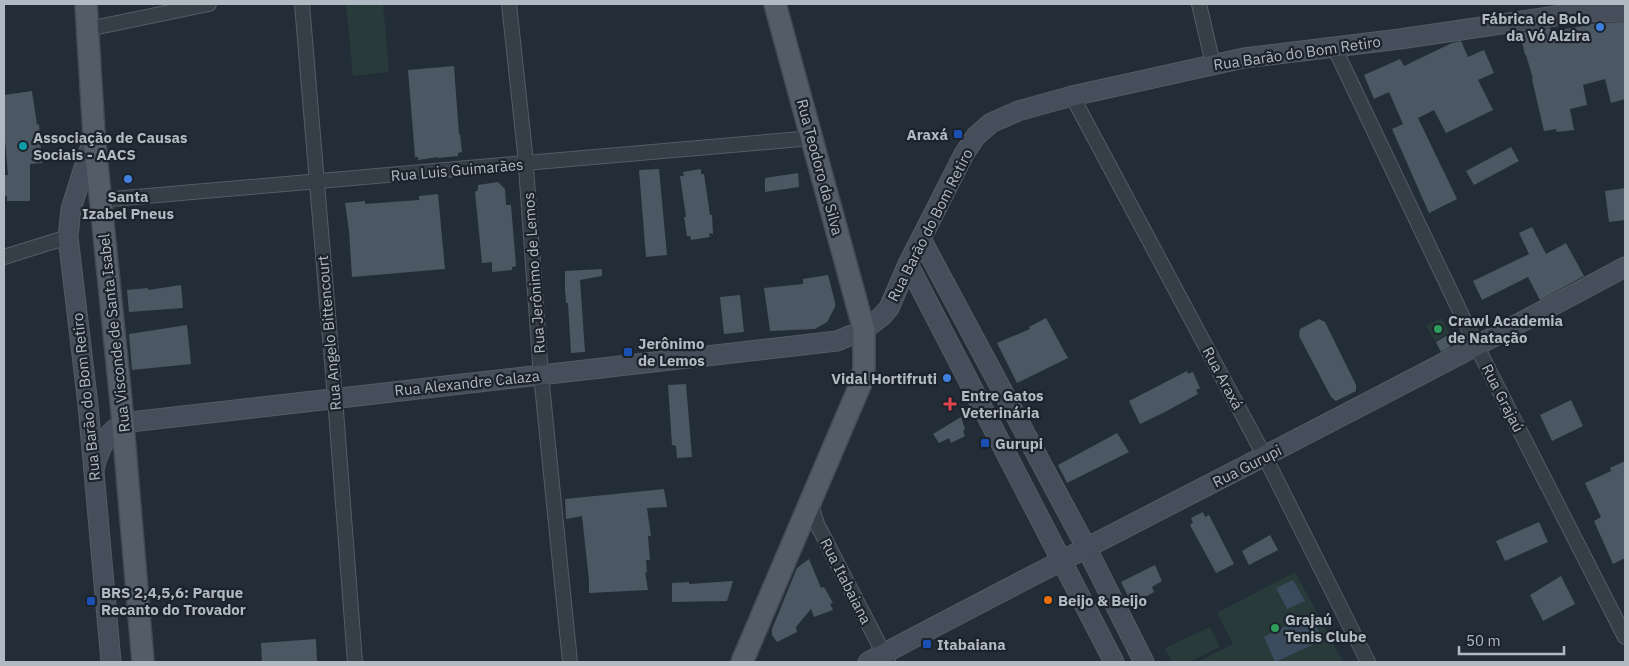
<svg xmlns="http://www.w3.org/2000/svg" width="1629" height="666" viewBox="0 0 1629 666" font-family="'IBM Plex Sans',sans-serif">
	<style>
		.green { fill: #283b3a }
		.water { fill: #3a4b5e }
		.building { fill: #4b5762 }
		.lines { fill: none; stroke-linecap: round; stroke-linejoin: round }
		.street-casing { stroke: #545c65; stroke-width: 16 }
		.secondary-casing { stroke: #545c65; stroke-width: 21 }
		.primary-casing { stroke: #434a53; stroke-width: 24 }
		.street { stroke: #363e47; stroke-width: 14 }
		.secondary { stroke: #454e5a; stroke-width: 19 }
		.primary { stroke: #545d67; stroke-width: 21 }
		.shop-dot { fill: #3f7fe0; stroke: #1c232c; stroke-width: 2 }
		.transit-dot { fill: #1a4fb4; stroke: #1c232c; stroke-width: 2 }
		.culture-dot { fill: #0f9aa8; stroke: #1c232c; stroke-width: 2 }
		.leisure-dot { fill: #2e9e5b; stroke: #1c232c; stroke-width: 2 }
		.health-dot { fill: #e0444e; stroke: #1c232c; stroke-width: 2 }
		.food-dot { fill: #e8710a; stroke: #1c232c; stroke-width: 2 }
		.labels { text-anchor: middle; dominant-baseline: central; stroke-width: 4.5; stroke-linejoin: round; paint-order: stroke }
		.poi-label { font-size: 15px; font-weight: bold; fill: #b1b9c3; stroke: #1c232c; text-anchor: start }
		.street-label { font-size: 15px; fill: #b1b9c3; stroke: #1c232c }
	</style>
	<rect width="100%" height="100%" fill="#232d37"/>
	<g class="green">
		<polygon points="346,4 383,4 389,72 353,76"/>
		<polygon points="1441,318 1449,333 1435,341 1426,326"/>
		<polygon points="1295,572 1343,662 1198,662 1233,644 1217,613"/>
		<polygon points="1210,627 1220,647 1189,662 1172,662 1165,648"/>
	</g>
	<g class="water">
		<polygon points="1293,580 1305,601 1287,609 1276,588"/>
		<polygon points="1310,614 1323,640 1275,662 1264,637"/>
	</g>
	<g class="building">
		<polygon points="1624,22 1625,23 1625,99 1611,103 1605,79 1583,85 1587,105 1570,109 1574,130 1556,132 1557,129 1544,131 1532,79 1533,79 1526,55 1525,55 1520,33 1550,28 1551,32 1597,23"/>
		<polygon points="1461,41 1468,57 1484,50 1494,73 1478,80 1493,110 1446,133 1434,110 1418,118 1457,199 1429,213 1392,129 1403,124 1389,92 1374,99 1364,75 1400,59 1404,66 1452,43"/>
		<polygon points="454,66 459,134 460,134 462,152 458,153 458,156 438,158 438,157 418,160 418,157 415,157 408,70"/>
		<polygon points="32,91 37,125 39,124 42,163 30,164 30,201 7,201 7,196 4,196 4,175 8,175 4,128 4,95"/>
		<polygon points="1511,147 1519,161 1474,185 1466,171"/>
		<polygon points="659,169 667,255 646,257 639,170"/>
		<polygon points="701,169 701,174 704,174 710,215 712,215 713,234 709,233 710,237 691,240 690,236 687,236 684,217 686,217 680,176 684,176 683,172"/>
		<polygon points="798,173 799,187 765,192 765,178"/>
		<polygon points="498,182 505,189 506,205 511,205 516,266 512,267 512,270 492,272 492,262 482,263 475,192 478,190 478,185"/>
		<polygon points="1625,188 1625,220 1609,222 1605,191"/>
		<polygon points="438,194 445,269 352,277 349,231 345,203 365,201 365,204 419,200 419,196"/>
		<polygon points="1532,227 1546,254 1566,243 1584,276 1540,300 1528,277 1482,300 1473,281 1529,254 1519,233"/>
		<polygon points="602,269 602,276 580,280 585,352 571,353 568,303 566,303 565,289 565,271"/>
		<polygon points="828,275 835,302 835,307 827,322 815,329 770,331 764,288 803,284 803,279"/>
		<polygon points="181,285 183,308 129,312 127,290 148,288 148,290"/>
		<polygon points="740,295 744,332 724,334 720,297"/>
		<polygon points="1046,318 1068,358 1017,383 997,343 1030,329 1029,327"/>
		<polygon points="1319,319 1325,322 1356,385 1356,391 1336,401 1331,397 1299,336 1300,329"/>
		<polygon points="187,325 191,364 132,370 129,334"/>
		<polygon points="1453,332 1450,347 1441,352 1436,342"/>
		<polygon points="1187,371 1188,374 1193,372 1200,388 1196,390 1198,394 1165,412 1140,424 1129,401"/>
		<polygon points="686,384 692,457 677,458 676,446 672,445 668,385"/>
		<polygon points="1571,400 1583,426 1552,441 1540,415"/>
		<polygon points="961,417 965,429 963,431 965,436 951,443 949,438 939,443 933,434"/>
		<polygon points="1117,433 1129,452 1067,483 1058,465"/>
		<polygon points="1625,461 1625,558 1613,564 1594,521 1601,517 1585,483 1611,471 1610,468"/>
		<polygon points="664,489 667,507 647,508 651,536 648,536 650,560 646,560 647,573 645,572 648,590 589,593 589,580 582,516 566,519 565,499"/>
		<polygon points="1203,512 1205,517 1209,515 1234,564 1216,573 1190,525 1193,523 1191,518"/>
		<polygon points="1539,522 1548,542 1505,561 1496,541"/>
		<polygon points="1270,535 1278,550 1249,565 1242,551"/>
		<polygon points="809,559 821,588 824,587 833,603 830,604 833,610 814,617 811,609 796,627 797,632 777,642 772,635 772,629 797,568"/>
		<polygon points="1155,565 1162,581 1152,587 1154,592 1132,604 1121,582"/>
		<polygon points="1561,576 1575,604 1543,621 1530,595"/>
		<polygon points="733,581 727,601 672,602 672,583 689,582 689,584"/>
		<polygon points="316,639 317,662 262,662 261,643"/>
	</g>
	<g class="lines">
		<defs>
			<g id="street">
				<polyline points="302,4 335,398 355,662"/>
				<polyline points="509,4 525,153 541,375 570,662"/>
				<polyline points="1199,4 1213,64"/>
				<polyline points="88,29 209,4"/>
				<polyline points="1334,47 1477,347 1625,637"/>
				<polyline points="1072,96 1265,457 1368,662"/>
				<polyline points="101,200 812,138"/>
				<polyline points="4,257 68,237"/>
				<polyline points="812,501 813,511 817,524 888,662"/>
			</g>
			<g id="secondary">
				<polyline points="94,136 71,209 68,237 88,405 111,662"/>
				<polyline points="921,239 1086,547 1144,662"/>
				<polyline points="908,264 1114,662"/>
				<path d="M 94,469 C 98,453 106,431 123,424 C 128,422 134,422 139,421 L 837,341 L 864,330 L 882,316 L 889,308 L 908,264 L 964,154 L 976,136 L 991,123 L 1018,111 L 1072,96 L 1244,58 L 1400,39 L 1582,12 L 1625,11"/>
				<path d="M 868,662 C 1119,529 1374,402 1625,267"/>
			</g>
			<g id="primary">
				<polyline points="86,4 94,135 121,401 143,662"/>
				<polyline points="742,662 861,383 864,368 864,330 775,4"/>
			</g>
		</defs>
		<use href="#street" class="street-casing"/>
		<use href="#secondary" class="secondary-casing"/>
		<use href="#primary" class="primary-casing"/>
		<use href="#street" class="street"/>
		<use href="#secondary" class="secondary"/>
		<use href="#primary" class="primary"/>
	</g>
	<g class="shop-dot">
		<circle cx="1600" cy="27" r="5"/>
		<circle cx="128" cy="179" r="5"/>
		<circle cx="947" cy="378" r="5"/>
	</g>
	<g class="transit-dot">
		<rect x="953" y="129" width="10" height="10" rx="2.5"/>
		<rect x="623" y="347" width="10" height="10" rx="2.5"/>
		<rect x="980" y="438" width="10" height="10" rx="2.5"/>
		<rect x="86" y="596" width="10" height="10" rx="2.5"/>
		<rect x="922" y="639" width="10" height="10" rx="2.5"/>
	</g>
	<circle class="culture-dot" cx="23" cy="146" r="5"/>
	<g class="leisure-dot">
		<circle cx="1438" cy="329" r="5"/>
		<circle cx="1275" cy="628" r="5"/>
	</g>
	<path class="health-dot" d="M947.5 396.5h5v5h5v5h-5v5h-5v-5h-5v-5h5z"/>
	<circle class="food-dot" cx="1048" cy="600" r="5"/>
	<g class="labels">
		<g class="poi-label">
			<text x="1590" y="18" text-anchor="end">Fábrica de Bolo<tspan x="1590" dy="17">da Vó Alzira</tspan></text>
			<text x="948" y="134" text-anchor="end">Araxá</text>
			<text x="33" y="137">Associação de Causas<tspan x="33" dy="17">Sociais - AACS</tspan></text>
			<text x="128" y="196" text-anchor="middle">Santa<tspan x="128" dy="17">Izabel Pneus</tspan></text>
			<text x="1448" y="320">Crawl Academia<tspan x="1448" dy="17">de Natação</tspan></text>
			<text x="638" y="343">Jerônimo<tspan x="638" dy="17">de Lemos</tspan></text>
			<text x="937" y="378" text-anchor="end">Vidal Hortifruti</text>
			<text x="961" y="395">Entre Gatos<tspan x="961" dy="17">Veterinária</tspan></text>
			<text x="995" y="443">Gurupi</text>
			<text x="101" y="592">BRS 2,4,5,6: Parque<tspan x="101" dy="17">Recanto do Trovador</tspan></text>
			<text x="1058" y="600">Beijo &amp; Beijo</text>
			<text x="1285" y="619">Grajaú<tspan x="1285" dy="17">Tenis Clube</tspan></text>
			<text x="937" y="644">Itabaiana</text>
		</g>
		<g class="street-label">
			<text transform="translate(1297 53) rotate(-8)">Rua Barão do Bom Retiro</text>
			<text transform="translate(820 167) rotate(75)">Rua Teodoro da Silva</text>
			<text transform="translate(457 170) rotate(-5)">Rua Luis Guimarães</text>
			<text transform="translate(930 225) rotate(-63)">Rua Barão do Bom Retiro</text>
			<text transform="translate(534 273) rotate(-94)">Rua Jerônimo de Lemos</text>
			<text transform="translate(114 333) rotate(-96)">Rua Visconde de Santa Isabel</text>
			<text transform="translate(329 333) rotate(-95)">Rua Angelo Bittencourt</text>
			<text transform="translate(1223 378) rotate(62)">Rua Araxá</text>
			<text transform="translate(467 383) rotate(-6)">Rua Alexandre Calaza</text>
			<text transform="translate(86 397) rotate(-96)">Rua Barão do Bom Retiro</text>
			<text transform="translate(1503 398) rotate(63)">Rua Grajaú</text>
			<text transform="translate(1247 466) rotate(-27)">Rua Gurupi</text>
			<text transform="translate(846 581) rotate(63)">Rua Itabaiana</text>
		</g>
	</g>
	<rect width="1629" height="666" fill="none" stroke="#b1b9c3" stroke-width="10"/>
	<path d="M1459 646v8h105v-8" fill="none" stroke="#b1b9c3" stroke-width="2.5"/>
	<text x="1466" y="646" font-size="15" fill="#b1b9c3" stroke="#1c232c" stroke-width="4" paint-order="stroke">50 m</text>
</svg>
